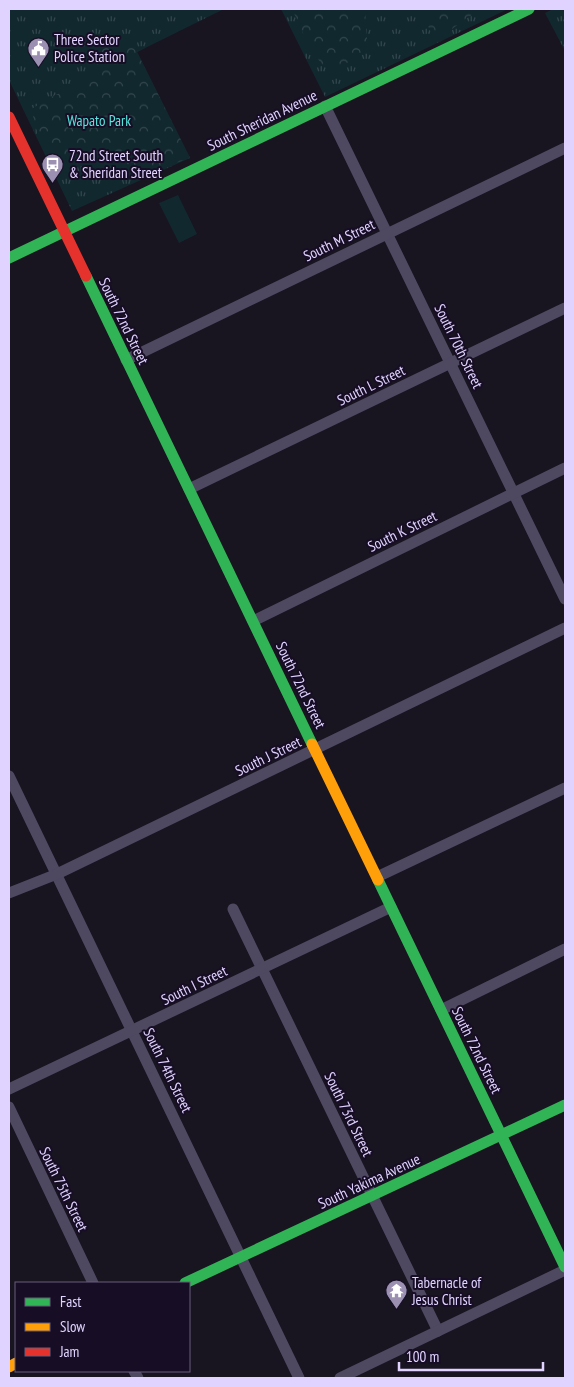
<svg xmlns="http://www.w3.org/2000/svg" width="574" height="1387" viewBox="0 0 574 1387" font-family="'PT Sans Narrow',sans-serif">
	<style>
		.grass { fill: url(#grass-tufts) }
		.forest { fill: url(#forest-crowns) }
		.pitch { fill: #11282f }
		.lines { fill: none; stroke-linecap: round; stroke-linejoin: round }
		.street { stroke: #4e4861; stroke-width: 11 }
		.fast { stroke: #30b455; stroke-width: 11 }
		.slow { stroke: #ff9f0a; stroke-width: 11 }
		.jam { stroke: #e5322d; stroke-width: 11 }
		.labels { text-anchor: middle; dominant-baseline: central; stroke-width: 4; stroke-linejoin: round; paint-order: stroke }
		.poi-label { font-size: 15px; fill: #e1d3ff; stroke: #170e26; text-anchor: start }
		.park-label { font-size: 15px; fill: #58e6df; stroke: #170e26 }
		.street-label { font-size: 15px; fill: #e1d3ff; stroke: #170e26 }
	</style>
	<defs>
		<pattern id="grass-tufts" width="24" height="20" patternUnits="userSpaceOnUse" patternTransform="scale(1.25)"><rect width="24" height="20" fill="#11282f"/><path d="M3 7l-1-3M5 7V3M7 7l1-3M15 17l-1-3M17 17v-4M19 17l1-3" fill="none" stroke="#33464e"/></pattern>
		<pattern id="forest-crowns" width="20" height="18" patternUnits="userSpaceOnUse" patternTransform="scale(1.25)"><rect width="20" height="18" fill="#11282f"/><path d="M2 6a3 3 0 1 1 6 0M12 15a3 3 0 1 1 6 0" fill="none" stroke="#33464e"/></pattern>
	</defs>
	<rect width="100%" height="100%" fill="#181420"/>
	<g class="grass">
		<polygon points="9,9 224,9 137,52 190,158 72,211 9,80"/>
		<polygon points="281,9 508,9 325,97"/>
		<polygon points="553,9 565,9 565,51 545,13"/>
	</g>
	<g class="forest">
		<path d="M 292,9 L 365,9 L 367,39 L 365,51 C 351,61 339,71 322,65 L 307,42 Z"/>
		<polygon points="451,9 480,9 452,29 438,35 430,31 427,23 433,17"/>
		<path d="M 123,45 L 145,48 L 137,52 L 190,158 L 151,172 L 139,171 L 121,160 L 108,157 L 63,166 C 48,152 31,130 33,108 L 55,95 L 85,84 L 95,75 L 96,55 L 106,47 Z"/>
	</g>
	<polygon class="pitch" points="178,195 197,234 179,243 159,203"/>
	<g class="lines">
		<g class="street">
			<polyline points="325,106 565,599"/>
			<polyline points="126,360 565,148"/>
			<polyline points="189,489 565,308"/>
			<polyline points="253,621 565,468"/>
			<polyline points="9,776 299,1378"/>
			<polyline points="377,877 565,788"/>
			<polyline points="9,893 57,874 565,628"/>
			<polyline points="233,909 438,1331"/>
			<polyline points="441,1010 565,949"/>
			<polyline points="9,1089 391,907"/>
			<polyline points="9,1107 93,1283"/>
			<polyline points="134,1371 138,1378"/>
			<polyline points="340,1378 565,1270"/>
		</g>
		<g class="fast">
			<polyline points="9,258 529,9"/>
			<polyline points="86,276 312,744"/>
			<polyline points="378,880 565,1267"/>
			<polyline points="185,1283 565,1105"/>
		</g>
		<g class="slow">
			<polyline points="312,744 378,880"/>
			<polyline points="9,1367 16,1363"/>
		</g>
		<polyline class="jam" points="9,117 86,276"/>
	</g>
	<defs>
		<symbol id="civic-pin" viewBox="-11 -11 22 30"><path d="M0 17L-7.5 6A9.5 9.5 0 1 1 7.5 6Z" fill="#9b90b1" stroke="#170e26"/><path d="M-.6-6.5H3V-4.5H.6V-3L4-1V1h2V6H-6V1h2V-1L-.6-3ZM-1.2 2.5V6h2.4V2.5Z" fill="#fff"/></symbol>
		<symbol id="bus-pin" viewBox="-11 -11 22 30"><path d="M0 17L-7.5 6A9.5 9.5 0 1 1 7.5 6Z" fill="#9b90b1" stroke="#170e26"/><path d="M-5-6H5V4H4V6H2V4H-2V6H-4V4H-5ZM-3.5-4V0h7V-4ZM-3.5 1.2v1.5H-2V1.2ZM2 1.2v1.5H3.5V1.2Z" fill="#fff"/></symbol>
		<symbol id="temple-pin" viewBox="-11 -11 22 30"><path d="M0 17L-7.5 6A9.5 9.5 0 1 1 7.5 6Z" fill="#9b90b1" stroke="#170e26"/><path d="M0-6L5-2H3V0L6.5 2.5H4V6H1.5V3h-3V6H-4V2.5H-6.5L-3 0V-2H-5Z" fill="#fff"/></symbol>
	</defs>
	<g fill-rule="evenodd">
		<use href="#civic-pin" x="26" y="36" width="25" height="34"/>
		<use href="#bus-pin" x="40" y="152" width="25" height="34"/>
		<use href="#temple-pin" x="384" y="1278" width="25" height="34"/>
	</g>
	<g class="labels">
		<g class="poi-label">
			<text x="54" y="39">Three Sector<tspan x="54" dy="17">Police Station</tspan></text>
			<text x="69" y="155">72nd Street South<tspan x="69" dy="17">&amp; Sheridan Street</tspan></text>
			<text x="412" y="1282">Tabernacle of<tspan x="412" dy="17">Jesus Christ</tspan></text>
		</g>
		<g class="park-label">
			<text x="99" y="120">Wapato Park</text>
		</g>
		<g class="street-label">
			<text transform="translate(262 120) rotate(-26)">South Sheridan Avenue</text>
			<text transform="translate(339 240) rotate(-26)">South M Street</text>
			<text transform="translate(124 321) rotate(64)">South 72nd Street</text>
			<text transform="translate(459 346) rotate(64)">South 70th Street</text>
			<text transform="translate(371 385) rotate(-26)">South L Street</text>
			<text transform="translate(402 531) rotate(-26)">South K Street</text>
			<text transform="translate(301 685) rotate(64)">South 72nd Street</text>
			<text transform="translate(268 756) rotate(-26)">South J Street</text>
			<text transform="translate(194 985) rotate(-26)">South I Street</text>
			<text transform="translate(477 1050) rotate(64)">South 72nd Street</text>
			<text transform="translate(168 1070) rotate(64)">South 74th Street</text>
			<text transform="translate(349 1114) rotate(64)">South 73rd Street</text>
			<text transform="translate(369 1181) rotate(-25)">South Yakima Avenue</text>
			<text transform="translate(64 1189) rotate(64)">South 75th Street</text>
		</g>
	</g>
	<rect width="574" height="1387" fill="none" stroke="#e1d3ff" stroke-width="20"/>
	<rect x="15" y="1282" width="175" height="90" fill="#170e26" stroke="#685d7d"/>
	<rect x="25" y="1298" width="25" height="8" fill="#30b455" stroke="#685d7d"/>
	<text x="60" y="1307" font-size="15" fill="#e1d3ff">Fast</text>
	<rect x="25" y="1323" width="25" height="8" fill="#ff9f0a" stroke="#685d7d"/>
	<text x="60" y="1332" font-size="15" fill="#e1d3ff">Slow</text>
	<rect x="25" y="1348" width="25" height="8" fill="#e5322d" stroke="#685d7d"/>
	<text x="60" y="1357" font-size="15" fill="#e1d3ff">Jam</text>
	<path d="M399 1362v8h144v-8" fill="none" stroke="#e1d3ff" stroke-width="2.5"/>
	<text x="406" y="1362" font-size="15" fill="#e1d3ff" stroke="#170e26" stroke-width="4" paint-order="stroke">100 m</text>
</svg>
